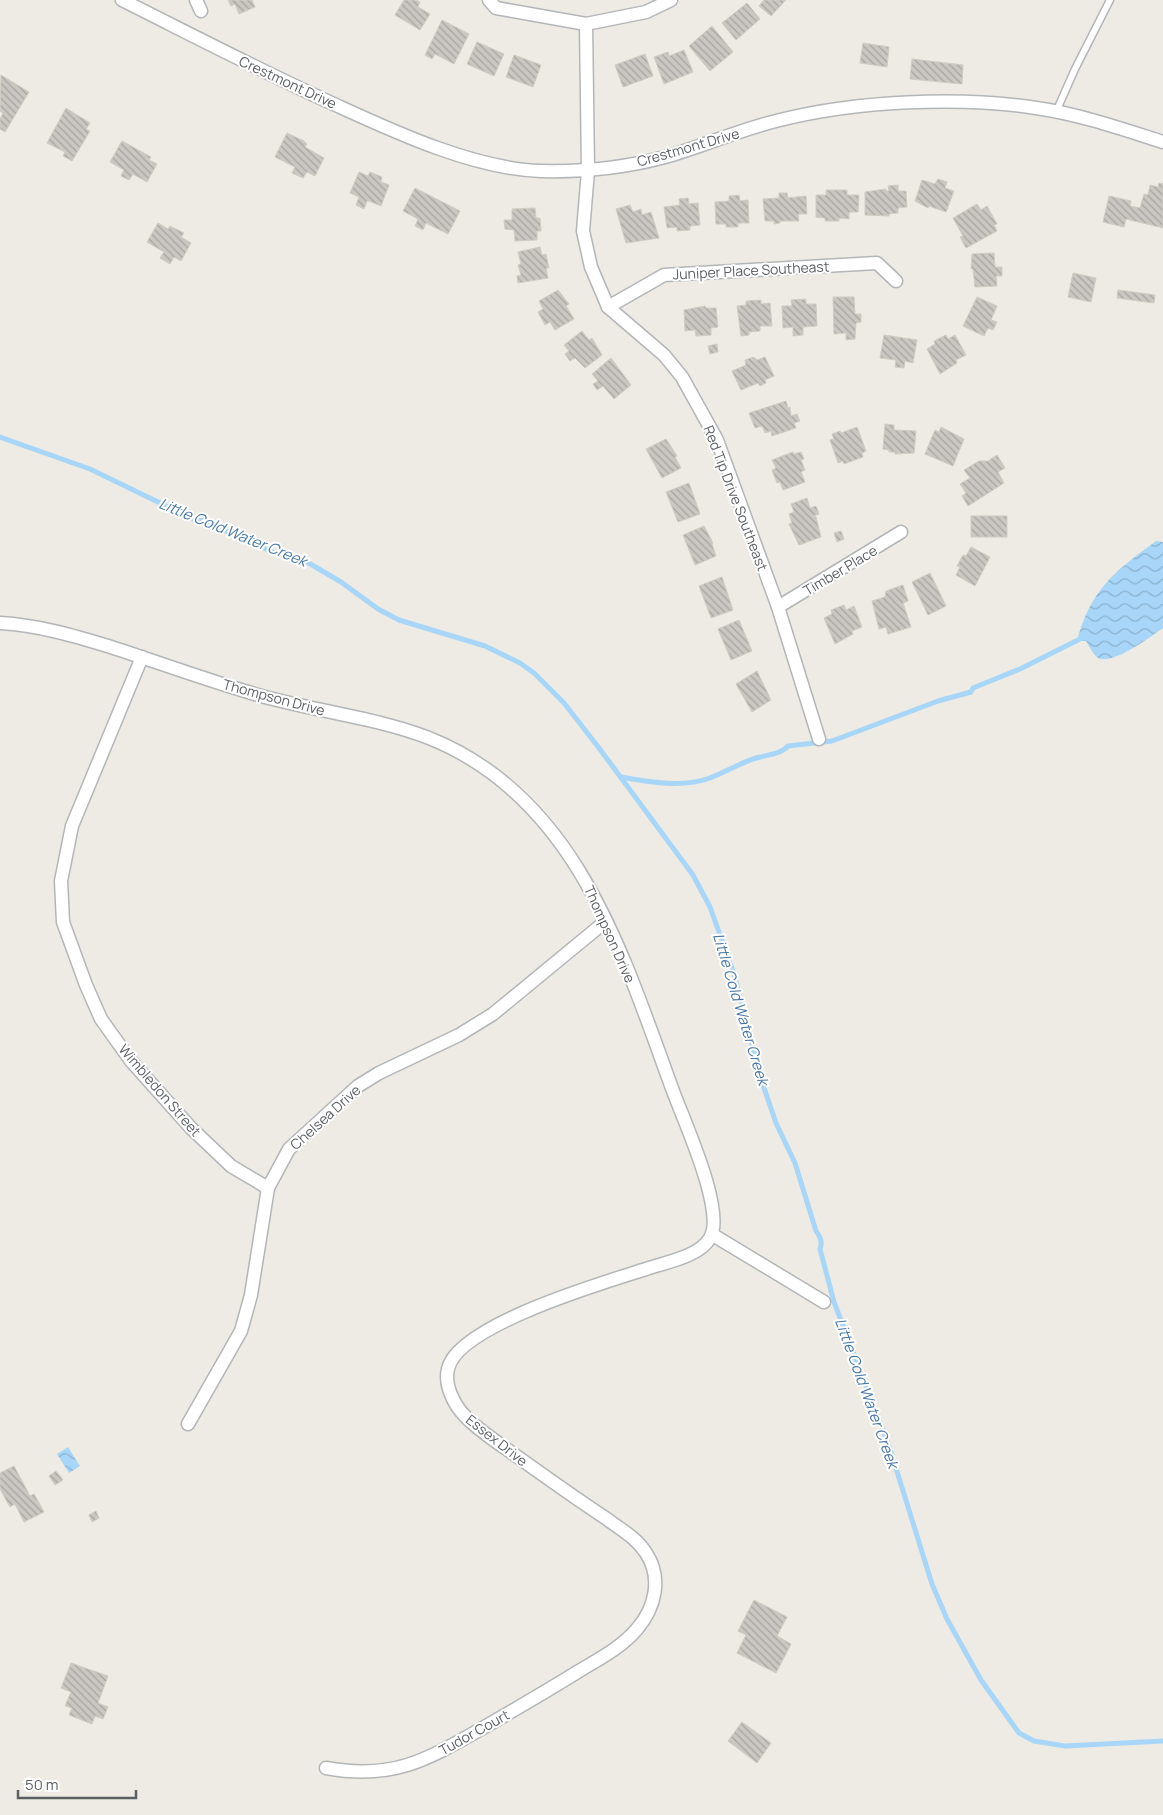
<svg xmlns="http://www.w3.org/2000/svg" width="1163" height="1815" viewBox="0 0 1163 1815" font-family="Manrope,sans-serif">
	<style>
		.water { fill: url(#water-waves) }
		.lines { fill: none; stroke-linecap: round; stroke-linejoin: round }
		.stream { stroke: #a7d6f9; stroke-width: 5 }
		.building { fill: url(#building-back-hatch); stroke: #d1ccc2 }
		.lane-casing { stroke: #b3b6b9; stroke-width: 9 }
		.street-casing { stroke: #b3b6b9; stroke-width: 15 }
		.lane { stroke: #fff; stroke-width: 6 }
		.street { stroke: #fff; stroke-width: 12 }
		.labels { text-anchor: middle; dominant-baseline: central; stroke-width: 4; stroke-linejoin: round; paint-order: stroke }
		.street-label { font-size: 14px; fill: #5b5f63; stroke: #fff }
		.water-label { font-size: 15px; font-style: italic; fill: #4577aa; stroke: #fff }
	</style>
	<defs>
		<pattern id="water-waves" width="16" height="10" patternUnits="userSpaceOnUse" patternTransform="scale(1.25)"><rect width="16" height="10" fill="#a7d6f9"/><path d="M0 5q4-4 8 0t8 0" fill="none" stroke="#8bb1cd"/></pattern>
		<pattern id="building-back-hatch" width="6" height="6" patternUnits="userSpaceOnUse" patternTransform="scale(1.25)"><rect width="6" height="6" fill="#cac7c2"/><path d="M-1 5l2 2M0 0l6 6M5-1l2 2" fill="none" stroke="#a7a5a1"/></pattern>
	</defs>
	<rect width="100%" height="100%" fill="#edebe3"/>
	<g class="water">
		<path d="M 1156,541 L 1163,542 L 1163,628 C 1150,637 1117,662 1101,659 C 1094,658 1090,647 1086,641 L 1077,641 C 1091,589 1114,572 1156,541 Z"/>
		<polygon points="68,1447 80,1466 69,1473 57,1454"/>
	</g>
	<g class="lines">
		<g class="stream">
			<path d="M 0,437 L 90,469 L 193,519 L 204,521 L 275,553 L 281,553 L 307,562 L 341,582 L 378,609 L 399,620 L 485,646 L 520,663 L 534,673 L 564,703 L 599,748 L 693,875 L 710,907 L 734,974 L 761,1079 L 776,1123 L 795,1163 L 816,1231 C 820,1236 823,1242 820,1249 L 834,1302 L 890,1449 L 932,1584 L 947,1619 L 981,1680 L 1019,1733 L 1034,1741 L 1065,1746 L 1163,1741"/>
			<path d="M 621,777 C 650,782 682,788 710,778 C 726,772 740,763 756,758 C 767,755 781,754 788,746 L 832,741 L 938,701 L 971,692 L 973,688 L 1020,669 L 1082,638"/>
		</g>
	</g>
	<g class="building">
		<polygon points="228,0 252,0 255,7 239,14 235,4 231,6"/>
		<polygon points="404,0 416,0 420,2 418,7 430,14 420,30 395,15"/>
		<polygon points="764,0 786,0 771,16 759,6"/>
		<polygon points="747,3 760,19 736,40 722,23"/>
		<polygon points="442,20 469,34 454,64 435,54 432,59 425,55"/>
		<polygon points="712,26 733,52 710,71 689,46"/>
		<polygon points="477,42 504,54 494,76 467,64"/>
		<polygon points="863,43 889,47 887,67 860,63"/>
		<polygon points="684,50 693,72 664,84 654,57 668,52 669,56"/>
		<polygon points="645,54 653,76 623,87 615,65"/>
		<polygon points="514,55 541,65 533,87 506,77"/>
		<polygon points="912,59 963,65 962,84 910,79"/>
		<polygon points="1,75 29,92 5,132 0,129 0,119 3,113 0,111"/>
		<polygon points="66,108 90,123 86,129 90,131 72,161 63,156 65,152 47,143"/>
		<polygon points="287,133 304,141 307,144 305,147 324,158 315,176 307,172 303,178 292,173 295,167 275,157"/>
		<polygon points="122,141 151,157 149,160 157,164 147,182 133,174 129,180 121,176 124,170 110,162"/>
		<polygon points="359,172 368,176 370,172 382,177 381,182 389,185 381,206 369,201 367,201 364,209 356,205 359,197 350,193"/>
		<polygon points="938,179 947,182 945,188 954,191 946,212 929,206 928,208 915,201 922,180 935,184"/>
		<polygon points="1159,183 1163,184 1163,228 1126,219 1124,227 1103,222 1109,196 1131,201 1130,206 1140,208 1144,194 1148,195 1150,185 1158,187"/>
		<polygon points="898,185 898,191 906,191 907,207 898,208 898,213 889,214 889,216 865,215 865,192 886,189 886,191 889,191 888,186"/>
		<polygon points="415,188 460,211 448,234 426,223 423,230 415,226 418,219 403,211"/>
		<polygon points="826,190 847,190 847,195 859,195 858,212 849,212 849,219 839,218 839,221 825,221 825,218 816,217 816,195 826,195"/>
		<polygon points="779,193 787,193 788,198 806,196 807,214 798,214 799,221 780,221 780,223 774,224 774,221 765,221 763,199 779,198"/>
		<polygon points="739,195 740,201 748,200 749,223 738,223 738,227 726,227 726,224 716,224 715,202 729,201 729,196"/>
		<polygon points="688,198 689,204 698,203 700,225 690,226 690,230 677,231 677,227 667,228 664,207 680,205 679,199"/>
		<polygon points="977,204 981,210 987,206 997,224 994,225 997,231 966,248 960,237 963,236 953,218"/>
		<polygon points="630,205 633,212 641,209 642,215 651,212 659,238 626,243 616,209"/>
		<polygon points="535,208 536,218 540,218 541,231 537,231 537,240 515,241 514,230 505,229 504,220 512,220 512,209"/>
		<polygon points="158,223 168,229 170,226 184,233 181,237 191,243 181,261 174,257 170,264 160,258 164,252 147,242"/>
		<polygon points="540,247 542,255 546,254 549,268 546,268 548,278 518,283 517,276 521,275 518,265 521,264 518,252"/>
		<polygon points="994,253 995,267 1002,267 1002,276 996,276 997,286 975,287 973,269 971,269 972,254"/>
		<polygon points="1073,273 1096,278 1091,302 1068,297"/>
		<polygon points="558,290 569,304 566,306 574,319 555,330 550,322 545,325 538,312 543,309 539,301"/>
		<polygon points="1118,290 1155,295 1154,303 1117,298"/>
		<polygon points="833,297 854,297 855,314 861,314 861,322 856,323 855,339 846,340 846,333 834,334"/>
		<polygon points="977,297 997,306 991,320 997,322 993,330 988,328 984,336 963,326"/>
		<polygon points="806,299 806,304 816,304 817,326 803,327 803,335 793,336 793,327 783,328 782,306 792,306 791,300"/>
		<polygon points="761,300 761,304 770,303 772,326 760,326 760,331 749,332 749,335 741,336 737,306 746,305 746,301"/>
		<polygon points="705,306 706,308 716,308 718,327 711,328 711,335 696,336 695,330 685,331 684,310"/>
		<polygon points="582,331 589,340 592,338 602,355 585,368 575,358 570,361 565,354 569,351 564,345"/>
		<polygon points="884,335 917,340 913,363 905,361 904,368 895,367 896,360 880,358"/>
		<polygon points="946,335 948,339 955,335 966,355 956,360 957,363 940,374 927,349 935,344 934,341"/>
		<polygon points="717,344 718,352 710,354 708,346"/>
		<polygon points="754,357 757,360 765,357 774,376 765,380 766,383 760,386 758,383 741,390 732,371 746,365 745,360"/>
		<polygon points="611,358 631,385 614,399 603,386 597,390 593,384 598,381 592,374"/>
		<polygon points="786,401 788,408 790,407 791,416 797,414 800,421 794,423 796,428 772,436 771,431 765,433 762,426 755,428 749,413"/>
		<polygon points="885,424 894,425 894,430 916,431 914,453 895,454 895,452 889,452 889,450 883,449"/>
		<polygon points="857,427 866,451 862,453 863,457 844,464 843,461 838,463 830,440 834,439 832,434 840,431 841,433"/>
		<polygon points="941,427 964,439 953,466 925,454 935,430 939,432"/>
		<polygon points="666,439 677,456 675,457 681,468 662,478 646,449"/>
		<polygon points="793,452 794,454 801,452 804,459 801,460 805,470 801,472 805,482 783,490 780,482 777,483 772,470 776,468 772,460"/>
		<polygon points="997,455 1005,468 998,472 1004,483 968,506 962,496 966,493 960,484 970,478 964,470 979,461 988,461"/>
		<polygon points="689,483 700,514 678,522 666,492"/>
		<polygon points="807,498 810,508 816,506 819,514 813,516 816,517 821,537 799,545 789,524 792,523 789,514 794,512 791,504"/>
		<rect x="971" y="516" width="36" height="21"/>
		<polygon points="704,526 713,543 712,544 716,556 695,565 683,535"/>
		<polygon points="841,531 844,539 837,542 834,533"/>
		<polygon points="971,547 990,557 975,586 956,575 960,567 957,566 963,555 966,556"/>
		<polygon points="930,573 946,606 928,615 912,582"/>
		<polygon points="722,577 733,610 711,618 699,586"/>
		<polygon points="903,585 908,601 903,603 911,627 888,634 886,627 879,629 872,601 885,597 886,591"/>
		<polygon points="844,605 846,610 854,606 862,627 852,631 853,634 835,644 824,618 832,614 831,610"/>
		<polygon points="739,620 752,651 731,660 718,629"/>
		<polygon points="757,671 771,700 752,712 736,684"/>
		<polygon points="14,1466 30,1496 34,1494 44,1512 24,1522 15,1504 10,1507 0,1489 0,1473"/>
		<polygon points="56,1471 63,1480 55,1485 49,1476"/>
		<polygon points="96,1511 99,1518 92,1522 89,1515"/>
		<polygon points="754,1600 787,1617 777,1636 791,1644 776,1673 737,1653 746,1635 738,1631"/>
		<polygon points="71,1663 108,1676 98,1703 108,1707 103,1719 95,1716 92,1724 69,1715 72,1708 65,1706 71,1692 61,1688"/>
		<polygon points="742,1722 771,1743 757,1763 728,1741"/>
	</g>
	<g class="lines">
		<defs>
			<polyline id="lane" points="1056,112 1075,69 1110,0"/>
			<g id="street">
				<path d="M 122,0 C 194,36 265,73 338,106 C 397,133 475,169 541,171 C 583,172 624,168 665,157 C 704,146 741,129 780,120 C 856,101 959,96 1036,108 C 1079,114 1122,129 1163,142"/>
				<polyline points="196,0 201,11"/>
				<polyline points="489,0 496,8 586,24"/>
				<polyline points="671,0 646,12 586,24 588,171 583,231 591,267 608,307 664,355 682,377 717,440 778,607 819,739"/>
				<polyline points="608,307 664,275 877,263 896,281"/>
				<polyline points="778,607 901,532"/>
				<path d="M 0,623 C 38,625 75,636 111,647 C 160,663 209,681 258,695 C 314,711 374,717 429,738 C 577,797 623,955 673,1091 C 684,1121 726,1212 710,1238 C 699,1257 666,1262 646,1269 C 606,1282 457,1325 448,1369 C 444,1385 454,1405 465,1416 C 481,1433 503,1446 522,1460 C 550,1480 578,1500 607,1519 C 620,1529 637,1538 646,1553 C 662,1577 656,1607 637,1629 C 622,1647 599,1659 579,1671 C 547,1691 514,1710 481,1729 C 425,1761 392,1780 326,1768"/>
				<polyline points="142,657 72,826 61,881 63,922 86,985 101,1019 131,1061 191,1128 231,1166 268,1188"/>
				<polyline points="713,1235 824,1302"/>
				<polyline points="188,1424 241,1331 251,1295 268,1188 289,1149 358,1086 379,1073 459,1035 493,1014 606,921"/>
			</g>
		</defs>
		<use href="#lane" class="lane-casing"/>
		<use href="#street" class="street-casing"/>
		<use href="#lane" class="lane"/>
		<use href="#street" class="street"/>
	</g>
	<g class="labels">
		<g class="street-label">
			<text transform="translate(288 82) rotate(25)">Crestmont Drive</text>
			<text transform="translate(688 147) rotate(-16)">Crestmont Drive</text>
			<text transform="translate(751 270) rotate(-3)">Juniper Place Southeast</text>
			<text transform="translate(736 498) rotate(69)">Red Tip Drive Southeast</text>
			<text transform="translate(840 570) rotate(-31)">Timber Place</text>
			<text transform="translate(274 697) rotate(15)">Thompson Drive</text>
			<text transform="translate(610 934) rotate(66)">Thompson Drive</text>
			<text transform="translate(160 1090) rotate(49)">Wimbledon Street</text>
			<text transform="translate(325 1117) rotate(-42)">Chelsea Drive</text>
			<text transform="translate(497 1440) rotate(38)">Essex Drive</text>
			<text transform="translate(474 1732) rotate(-29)">Tudor Court</text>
		</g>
		<g class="water-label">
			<text transform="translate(233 532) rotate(22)">Little Cold Water Creek</text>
			<text transform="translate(741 1009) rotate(73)">Little Cold Water Creek</text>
			<text transform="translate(867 1393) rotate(70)">Little Cold Water Creek</text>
		</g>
	</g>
	<path d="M18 1790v8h118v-8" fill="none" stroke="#5b5f63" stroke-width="2.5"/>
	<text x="25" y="1790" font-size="15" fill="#5b5f63" stroke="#ffffff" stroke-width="4" paint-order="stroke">50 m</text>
</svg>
